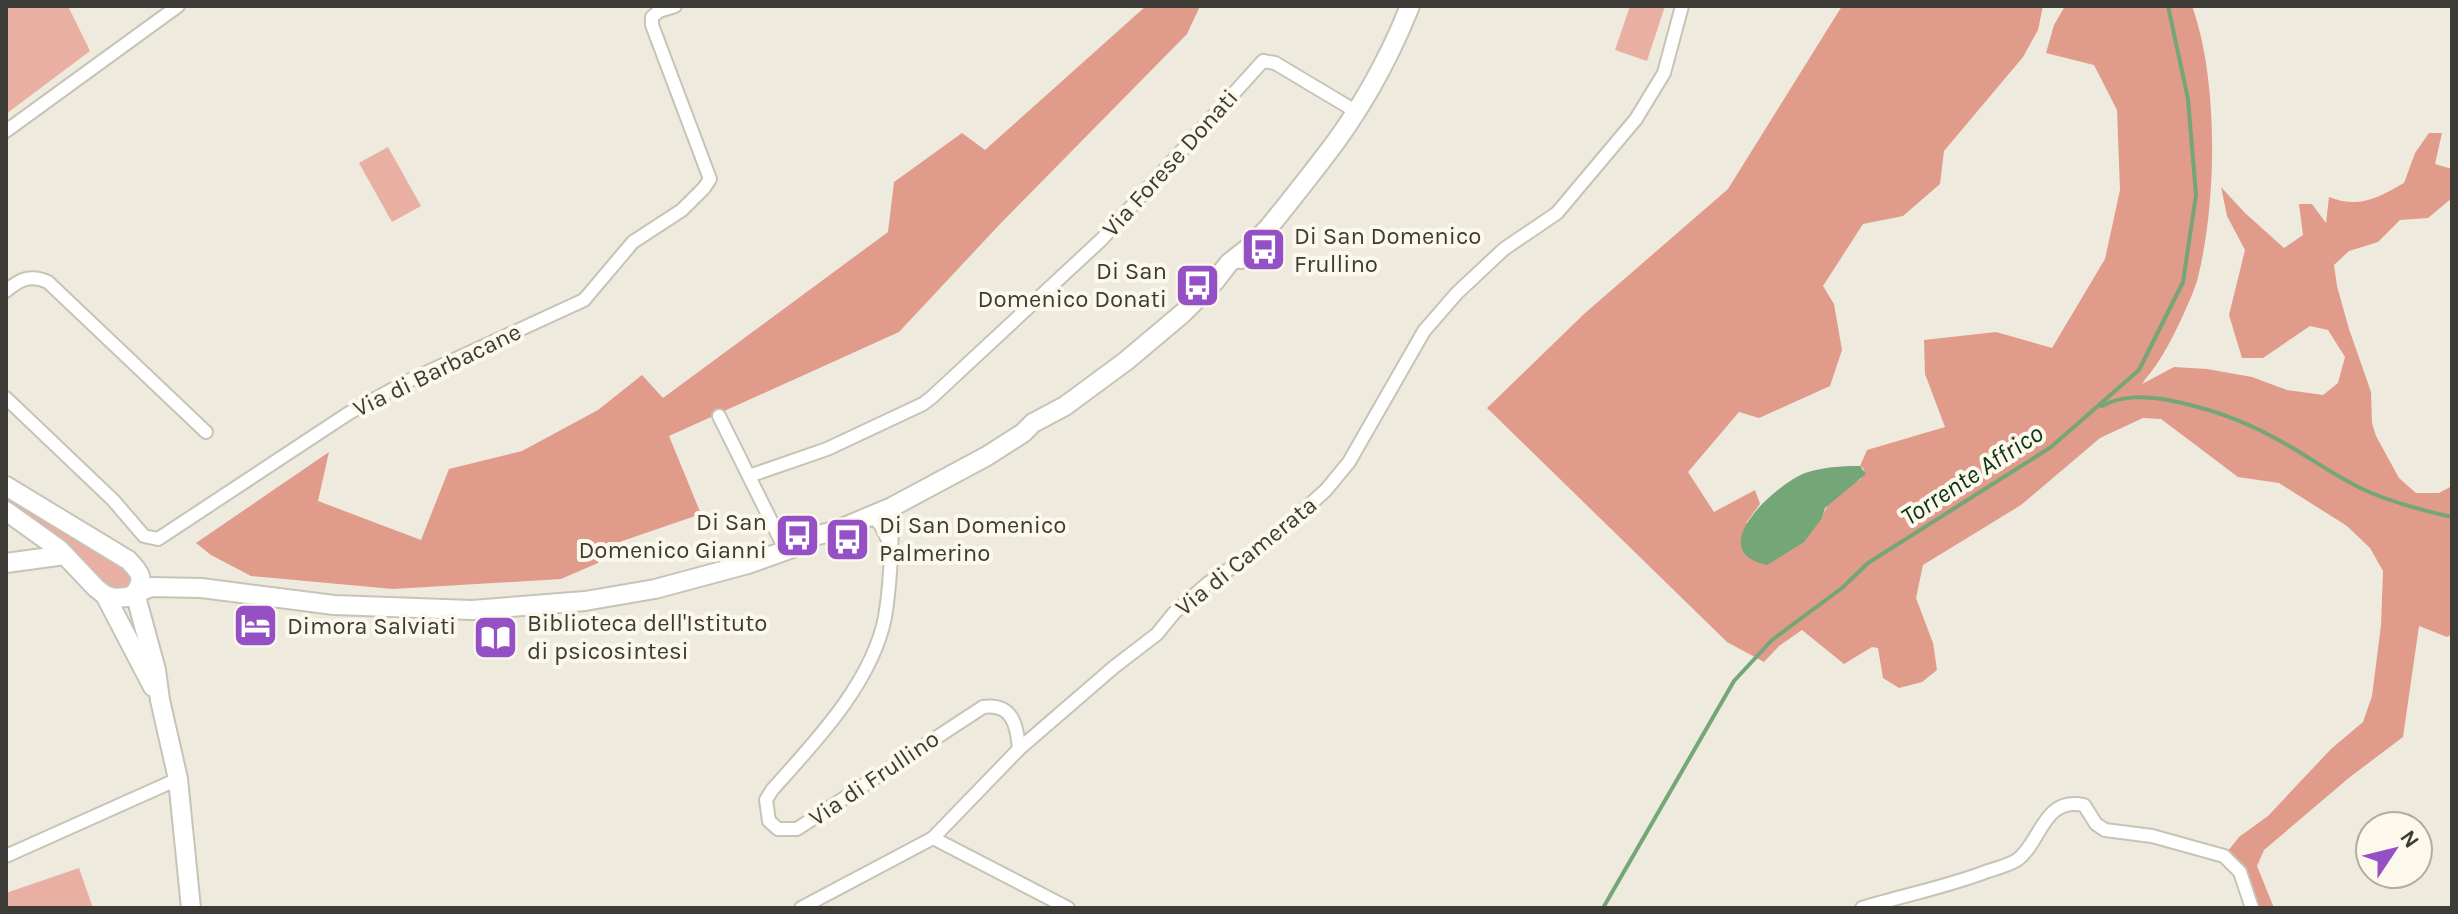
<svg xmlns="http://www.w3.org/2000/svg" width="2458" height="914" viewBox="0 0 2458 914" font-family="Karla,sans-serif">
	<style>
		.green { fill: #e8afa2 }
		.forest { fill: #e09b8b }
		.water { fill: #74a678 }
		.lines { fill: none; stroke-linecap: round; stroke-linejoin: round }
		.stream { stroke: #74a678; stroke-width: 4 }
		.minor-casing { stroke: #c7c3b7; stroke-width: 16 }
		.secondary-casing { stroke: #c7c3b7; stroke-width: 22 }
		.minor { stroke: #fff; stroke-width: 12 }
		.secondary { stroke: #fff; stroke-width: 18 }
		.labels { text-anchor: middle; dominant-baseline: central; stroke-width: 8; stroke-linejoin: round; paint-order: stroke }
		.street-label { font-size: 24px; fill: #3d3b36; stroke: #fcf8eb }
		.poi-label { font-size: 24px; fill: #3d3b36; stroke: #fcf8eb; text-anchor: start }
		.water-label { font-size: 26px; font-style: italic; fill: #0f3516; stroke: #fcf8eb }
	</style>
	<rect width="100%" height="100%" fill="#efeade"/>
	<g class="green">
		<polygon points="6,6 68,6 90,51 6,114"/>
		<polygon points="1630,6 1665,6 1647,61 1615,50"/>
		<polygon points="388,147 421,206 392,222 359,163"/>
		<polygon points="6,492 133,571 132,586 121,591 108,588 6,505"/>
		<polygon points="79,868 93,908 6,908 6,893"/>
	</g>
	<g class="forest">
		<polygon points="1146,6 1200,6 1187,34 1000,224 899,332 669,436 701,514 602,548 598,563 561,579 393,589 251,576 211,555 196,543 329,452 318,501 421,540 449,469 522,451 598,410 642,375 663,398 888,232 894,182 962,133 985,150"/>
		<path d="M 1842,6 L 2043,6 L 2038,30 L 2023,57 L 1944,151 L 1940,184 L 1903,216 L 1863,224 L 1823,286 L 1834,304 L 1842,350 L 1830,386 L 1759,418 L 1739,412 L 1688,472 L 1714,512 L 1755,490 L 1760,504 L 1746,523 L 1822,518 C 1826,501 1846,487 1861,479 L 1864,469 L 1860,466 L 1867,450 L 1945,427 L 1925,374 L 1924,340 L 1996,332 L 2052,348 L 2105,259 L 2120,190 L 2117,110 L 2094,65 L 2046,53 L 2054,25 L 2065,6 L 2192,6 C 2219,80 2217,205 2197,281 C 2191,300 2171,343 2160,359 C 2155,368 2147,376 2142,384 L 2174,367 L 2207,369 L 2252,377 L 2287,390 L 2323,395 L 2338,383 L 2345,357 L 2328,330 L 2310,326 L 2263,358 L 2242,358 L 2229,315 L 2245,250 L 2227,216 L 2221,187 L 2245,213 L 2284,248 L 2303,235 L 2299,204 L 2312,204 L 2326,223 L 2329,197 C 2360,209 2377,198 2404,183 L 2415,153 L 2429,133 L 2442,133 L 2435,164 L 2452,169 L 2452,198 L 2428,218 L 2400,220 L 2378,242 L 2349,251 L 2334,265 L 2337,286 L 2349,329 L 2371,392 L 2372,423 L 2376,436 L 2399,478 L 2416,493 L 2439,493 L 2452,486 L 2452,634 L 2447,637 L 2419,626 L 2403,737 L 2350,777 L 2264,850 L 2257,866 L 2274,908 L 2252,908 L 2240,872 L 2224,856 L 2239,837 L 2268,816 L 2331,749 L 2363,722 L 2372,696 L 2381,625 L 2383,571 L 2370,548 L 2347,526 L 2279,483 L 2238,477 L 2161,419 L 2143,418 L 2100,438 L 2021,505 L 1923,565 L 1916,598 L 1933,643 L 1937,670 L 1922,682 L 1899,688 L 1883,678 L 1878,648 L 1872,647 L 1844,664 L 1802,630 L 1779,646 L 1764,662 L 1727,642 L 1487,408 L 1584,314 L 1728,189 Z"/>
	</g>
	<path class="water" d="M 1860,466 L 1866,474 L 1825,508 L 1822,518 L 1804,542 L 1767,565 C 1702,551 1775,485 1805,473 C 1823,467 1840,466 1860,466 Z"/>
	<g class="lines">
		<g class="stream">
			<path d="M 2102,406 C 2122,395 2145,396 2168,400 C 2204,407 2240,419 2273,437 C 2306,454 2335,477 2369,492 C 2395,503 2425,511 2452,517"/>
			<polyline points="1603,908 1734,681 1772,640 1842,588 1868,563 2051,447 2139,370 2183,282 2196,195 2188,99 2168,6"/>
		</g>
		<defs>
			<g id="minor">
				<polyline points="6,131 178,6"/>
				<path d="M 6,291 C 20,279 31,274 48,282 L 206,432"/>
				<polyline points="6,398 113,500 144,536 158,539 349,413 406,382 584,300 633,242 682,210 704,188 710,179 652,25 652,17 659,11 675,6"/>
				<polyline points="719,416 786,551"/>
				<polyline points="749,476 827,449 923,404 932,397 1102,239 1263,61 1275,63 1357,112"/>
				<path d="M 892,507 C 892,544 891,581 885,617 C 872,683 815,742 772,790 L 766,800 L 769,821 L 778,829 L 797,829 L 983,707 C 1012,703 1017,724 1019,749"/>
				<polyline points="871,516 880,524 890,544"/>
				<polyline points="933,838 1068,908"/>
				<polyline points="6,856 178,779"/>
				<polyline points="801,908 933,838 1019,749 1114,667 1157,634 1174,613 1207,584 1264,546 1326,490 1349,462 1424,331 1457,293 1504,249 1557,213 1636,119 1664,73 1682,6"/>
				<path d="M 1862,908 C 1904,895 1947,887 1988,871 C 1998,868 2009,865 2017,860 C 2041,843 2043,796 2084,805 L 2096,824 L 2105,830 L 2152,836 L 2224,856 L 2240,872 L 2252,908"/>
			</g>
			<g id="secondary">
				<path d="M 1241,259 C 1249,247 1259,238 1269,227 C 1287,205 1305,182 1322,160 C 1359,113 1388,61 1410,6"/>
				<path d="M 6,486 L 128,560 C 140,572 145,578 135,593"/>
				<polyline points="6,511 59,549 96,588 105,595 115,598 127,597 151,587 201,588 334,605 472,610 585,601 655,589 748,564 801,545 814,536 835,531 892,507 987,456 1023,433 1033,423 1065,406 1126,361 1183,313 1215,281 1229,263 1247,249"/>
				<polyline points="6,563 65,555"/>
				<polyline points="135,593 156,670 160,700 178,779 191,908"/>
				<polyline points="105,595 153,687"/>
			</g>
		</defs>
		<use href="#minor" class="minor-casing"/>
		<use href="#secondary" class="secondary-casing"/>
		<use href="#minor" class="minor"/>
		<use href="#secondary" class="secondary"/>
	</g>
	<defs>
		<symbol id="bus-square" viewBox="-11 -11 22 22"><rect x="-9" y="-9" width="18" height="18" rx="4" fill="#9550c5" stroke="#fcf8eb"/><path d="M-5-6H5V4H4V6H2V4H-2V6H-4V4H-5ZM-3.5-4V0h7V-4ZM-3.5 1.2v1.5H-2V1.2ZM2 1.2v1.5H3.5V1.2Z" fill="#fff"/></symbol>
		<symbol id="hotel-square" viewBox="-11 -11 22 22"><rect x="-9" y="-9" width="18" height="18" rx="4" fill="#9550c5" stroke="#fcf8eb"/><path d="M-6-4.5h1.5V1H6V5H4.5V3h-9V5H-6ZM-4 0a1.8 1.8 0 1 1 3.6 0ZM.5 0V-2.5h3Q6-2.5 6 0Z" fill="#fff"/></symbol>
		<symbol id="library-square" viewBox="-11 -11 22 22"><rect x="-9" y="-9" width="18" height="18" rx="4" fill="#9550c5" stroke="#fcf8eb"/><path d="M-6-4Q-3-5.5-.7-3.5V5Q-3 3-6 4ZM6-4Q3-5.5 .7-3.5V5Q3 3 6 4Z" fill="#fff"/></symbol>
	</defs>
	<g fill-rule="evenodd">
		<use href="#bus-square" x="1238" y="224" width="51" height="51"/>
		<use href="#bus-square" x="1172" y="260" width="51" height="51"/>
		<use href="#bus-square" x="772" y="510" width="51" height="51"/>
		<use href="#bus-square" x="822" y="514" width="51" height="51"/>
		<use href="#hotel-square" x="230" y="600" width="51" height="51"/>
		<use href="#library-square" x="470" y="612" width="51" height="51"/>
	</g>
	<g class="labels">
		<g class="street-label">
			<text transform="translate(1170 163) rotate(-48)">Via Forese Donati</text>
			<text transform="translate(437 370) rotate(-26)">Via di Barbacane</text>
			<text transform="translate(1246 556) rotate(-39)">Via di Camerata</text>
			<text transform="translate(874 778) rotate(-34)">Via di Frullino</text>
		</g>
		<g class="poi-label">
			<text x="1294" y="236">Di San Domenico<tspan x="1294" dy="28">Frullino</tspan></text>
			<text x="1167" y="271" text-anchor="end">Di San<tspan x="1167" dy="28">Domenico Donati</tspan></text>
			<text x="767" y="522" text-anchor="end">Di San<tspan x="767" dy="28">Domenico Gianni</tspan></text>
			<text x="879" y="525">Di San Domenico<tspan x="879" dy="28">Palmerino</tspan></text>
			<text x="527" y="623">Biblioteca dell'Istituto<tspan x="527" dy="28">di psicosintesi</tspan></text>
			<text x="287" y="626">Dimora Salviati</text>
		</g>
		<g class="water-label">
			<text transform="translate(1972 475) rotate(-33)">Torrente Affrico</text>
		</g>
	</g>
	<rect width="2458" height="914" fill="none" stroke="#3d3b36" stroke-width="16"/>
	<g transform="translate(2394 850) rotate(55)"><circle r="38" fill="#fcf8eb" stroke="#b0aca3" stroke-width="2"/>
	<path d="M0-6L14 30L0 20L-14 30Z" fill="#9550c5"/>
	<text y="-12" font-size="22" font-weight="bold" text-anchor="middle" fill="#3d3b36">N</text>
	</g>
</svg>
